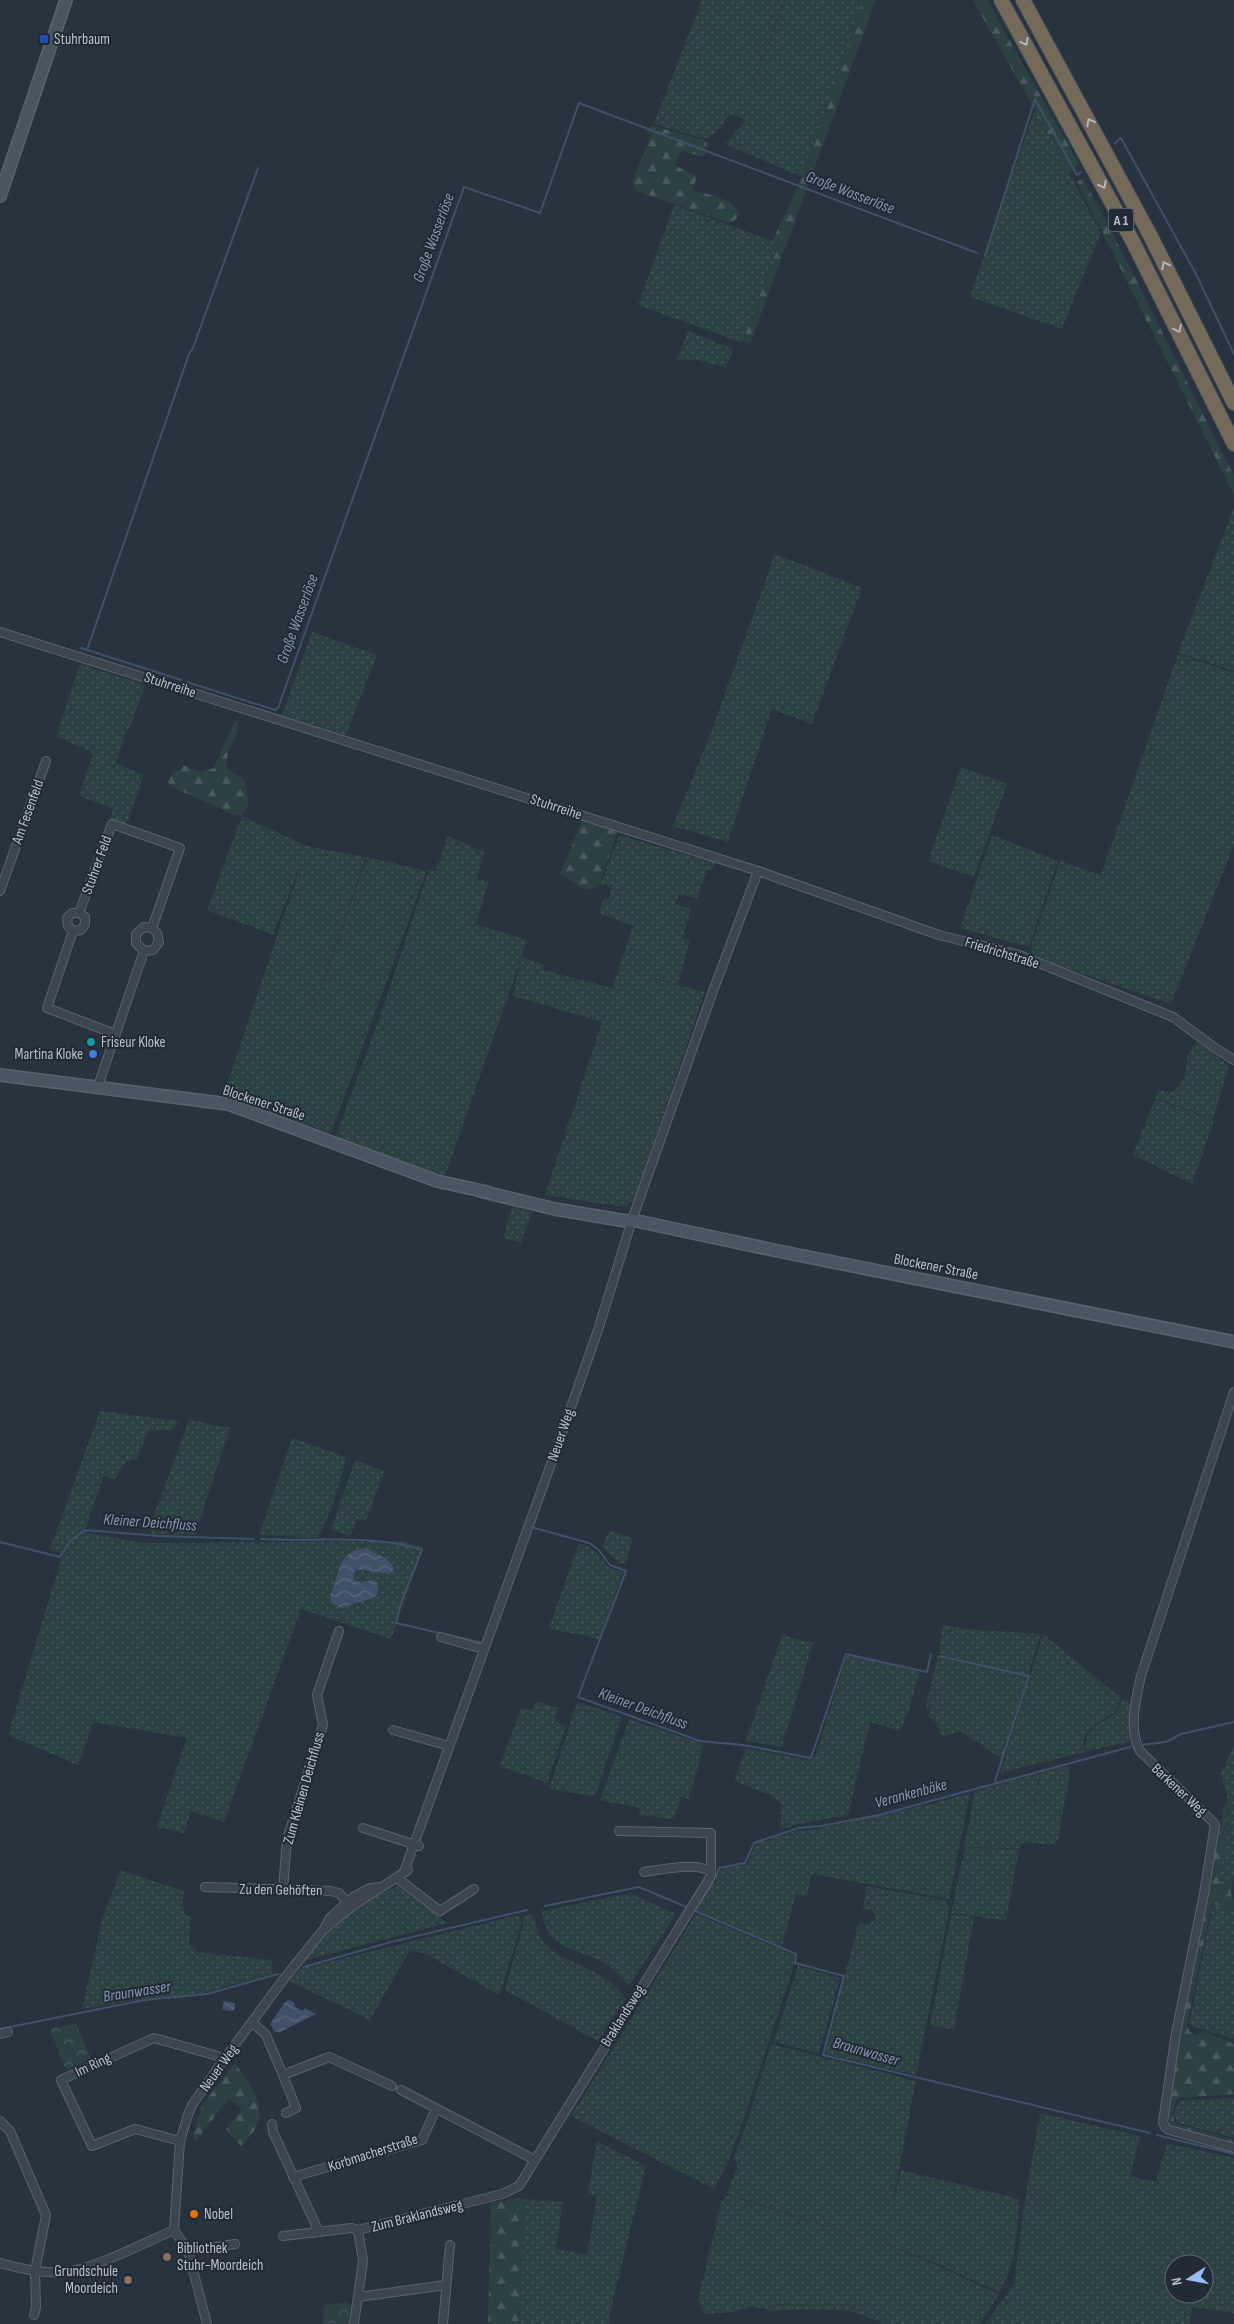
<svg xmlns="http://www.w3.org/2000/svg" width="1234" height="2324" viewBox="0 0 1234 2324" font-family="'Sofia Sans Condensed',sans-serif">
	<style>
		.grass { fill: url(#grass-dots); fill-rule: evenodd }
		.forest { fill: url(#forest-firs) }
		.park { fill: url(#park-crowns) }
		.water { fill: url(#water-waves) }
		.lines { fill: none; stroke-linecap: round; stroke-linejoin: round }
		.stream { stroke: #3f5168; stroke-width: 2 }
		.street-casing { stroke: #5a636d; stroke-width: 10 }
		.secondary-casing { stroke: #5a636d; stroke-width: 14 }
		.highway-casing { stroke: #47505a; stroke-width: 16 }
		.street { stroke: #3c4550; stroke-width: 8 }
		.secondary { stroke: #4a5463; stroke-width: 11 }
		.highway { stroke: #756a5a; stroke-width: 14 }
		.oneway { stroke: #b2b7bf }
		.transit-dot { fill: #1a4fb4; stroke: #212a35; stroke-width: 2 }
		.culture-dot { fill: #0f9aa8; stroke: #212a35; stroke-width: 2 }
		.shop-dot { fill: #3f7fe0; stroke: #212a35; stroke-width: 2 }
		.food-dot { fill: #e8710a; stroke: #212a35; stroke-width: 2 }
		.education-dot { fill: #8d6e63; stroke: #212a35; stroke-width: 2 }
		.labels { text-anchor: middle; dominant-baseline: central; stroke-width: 4; stroke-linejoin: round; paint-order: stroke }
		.shield { fill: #212a35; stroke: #8b939d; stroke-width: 1 }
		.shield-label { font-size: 14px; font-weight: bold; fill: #b9c0ca }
		.poi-label { font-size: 15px; fill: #b9c0ca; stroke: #212a35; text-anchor: start }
		.street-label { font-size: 15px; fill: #b9c0ca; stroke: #212a35 }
		.water-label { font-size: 16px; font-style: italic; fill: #8297b0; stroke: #212a35 }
	</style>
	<defs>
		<pattern id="grass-dots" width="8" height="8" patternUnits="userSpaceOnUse" patternTransform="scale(1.25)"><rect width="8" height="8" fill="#2b4142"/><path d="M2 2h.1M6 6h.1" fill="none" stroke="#485b5c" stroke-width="1.8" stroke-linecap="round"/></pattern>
		<pattern id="forest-firs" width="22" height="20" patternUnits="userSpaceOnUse" patternTransform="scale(1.25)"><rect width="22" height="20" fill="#2b4142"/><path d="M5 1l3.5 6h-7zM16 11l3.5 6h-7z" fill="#485b5c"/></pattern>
		<pattern id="park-crowns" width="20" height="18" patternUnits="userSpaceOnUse" patternTransform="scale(1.25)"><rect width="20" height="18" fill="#2b4142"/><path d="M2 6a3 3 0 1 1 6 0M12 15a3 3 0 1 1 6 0" fill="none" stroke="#485b5c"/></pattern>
		<pattern id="water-waves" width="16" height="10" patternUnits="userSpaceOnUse" patternTransform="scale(1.25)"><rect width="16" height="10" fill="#3f5168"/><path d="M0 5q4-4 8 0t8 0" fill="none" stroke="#59687c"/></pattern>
	</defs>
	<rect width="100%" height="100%" fill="#283340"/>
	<g class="grass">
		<polygon points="702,0 784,0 749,97 785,0 863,0 802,177 725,144 745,121 741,118 730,114 716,132 705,139 654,124"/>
		<polygon points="1035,109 1101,232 1062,329 970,297"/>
		<polygon points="674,205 773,241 776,252 743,341 740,342 638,305"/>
		<polygon points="688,331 733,349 726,368 698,360 677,360"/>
		<polygon points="1234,507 1234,671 1178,653"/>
		<polygon points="775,554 860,587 861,590 812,724 772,709 728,842 673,826 712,730"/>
		<polygon points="312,632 377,655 346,735 282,715"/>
		<polygon points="1178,654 1234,673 1234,845 1171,1004 1040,959 1032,952 1031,946 1060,861 1101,875"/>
		<polygon points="80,664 145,685 130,728 126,731 116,763 144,775 126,825 110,819 113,809 79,796 93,753 56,736"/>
		<polygon points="961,767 1007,784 974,877 928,861"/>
		<polygon points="242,816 307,846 366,857 296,1059 367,857 427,871 331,1133 223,1096 303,859 273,935 207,910"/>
		<polygon points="619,835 715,863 712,870 707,870 697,899 679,894 676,904 691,909 683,938 690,940 678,984 647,977 705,992 634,1200 624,1207 545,1195 602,1022 513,996 520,962 444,1179 335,1138 382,1011 429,869 436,871 448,836 484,852 477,879 489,881 476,924 527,940 521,957 544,965 543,970 612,988 633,926 599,913 604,898 608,900 612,887 601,883"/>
		<polygon points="992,835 1058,861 1029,947 960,928"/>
		<path d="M 1197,1041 L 1226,1064 L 1228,1069 L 1213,1119 L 1155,1098 L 1159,1090 L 1172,1092 C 1187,1082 1185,1071 1188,1055 C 1190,1050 1194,1045 1197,1041 Z"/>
		<polygon points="1155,1099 1214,1120 1192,1184 1133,1155"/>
		<polygon points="512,1207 532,1212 521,1243 503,1238"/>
		<polygon points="100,1411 180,1421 172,1430 148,1431 136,1460 131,1459 123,1465 115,1479 104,1476 85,1530 69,1540 61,1554 50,1549"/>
		<polygon points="189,1420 230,1428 195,1535 153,1534 149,1529"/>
		<path d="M 292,1438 L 346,1457 C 343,1474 327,1528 316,1538 L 259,1535 Z"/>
		<polygon points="355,1460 384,1471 366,1521 358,1519 350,1536 331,1529"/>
		<polygon points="609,1531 633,1538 626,1563 619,1563 602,1547"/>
		<path d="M 84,1532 L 144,1543 L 399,1541 L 423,1547 L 391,1639 L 301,1609 L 224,1822 L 191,1811 L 184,1833 L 157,1827 L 187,1738 L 93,1722 L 78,1765 L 8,1735 L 61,1560 L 71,1541 ZM 366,1548 L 394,1569 L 390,1574 L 355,1569 L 354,1580 L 359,1582 L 367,1580 L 374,1598 L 347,1606 L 330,1595 C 341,1573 337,1551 366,1548 Z"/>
		<path d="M 579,1543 C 598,1548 595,1554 608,1566 C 611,1569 619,1571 623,1572 L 599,1640 C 584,1633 565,1634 549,1628 Z"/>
		<polygon points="943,1625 967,1629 1041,1634 1002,1759 960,1731 942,1737 937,1724 928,1716 932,1697 928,1710 926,1704 938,1656 1026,1676 939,1654"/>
		<path d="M 1043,1634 L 1121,1698 C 1118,1703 1118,1709 1114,1712 C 1099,1724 1087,1723 1083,1745 L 1088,1751 L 1000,1773 Z"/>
		<polygon points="782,1635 813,1643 782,1747 746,1741"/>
		<polygon points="851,1655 920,1671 908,1713 900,1731 870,1722 848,1815 798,1824 780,1830 782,1804 770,1795 734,1781 746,1748 807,1760 815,1756 847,1656"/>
		<path d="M 1124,1699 L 1130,1702 L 1131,1707 L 1131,1741 L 1090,1751 L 1085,1746 C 1088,1722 1101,1726 1116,1712 C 1120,1708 1119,1703 1124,1699 Z"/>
		<polygon points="536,1701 558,1708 555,1721 566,1726 547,1783 500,1766 521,1708 532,1710"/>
		<polygon points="577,1702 622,1716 595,1796 549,1789"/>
		<polygon points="629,1719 704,1744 689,1799 681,1797 674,1819 638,1815 640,1808 600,1800"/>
		<polygon points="1234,1745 1234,1876 1226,1886 1221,1884 1219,1879 1227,1838 1228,1818 1228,1800 1221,1774"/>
		<path d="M 1067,1766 L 1070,1773 L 1058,1840 C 1050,1850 1034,1839 1021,1844 L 1020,1848 L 964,1847 L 975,1791 L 1040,1773 L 1034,1809 L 1041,1773 Z"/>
		<polygon points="970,1793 949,1899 812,1874 807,1896 796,1894 782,1947 697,1910 718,1878 719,1870 747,1864 756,1844 795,1831 817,1829 931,1804"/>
		<polygon points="965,1848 1019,1849 1006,1921 951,1913"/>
		<polygon points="121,1870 184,1891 182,1905 185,1914 191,1917 189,1943 198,1952 272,1960 272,1974 207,1992 184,1996 147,1998 82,2009 102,1920"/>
		<polygon points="400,1885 447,1923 306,1960 323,1937 358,1904"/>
		<polygon points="867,1886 945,1900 948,1903 949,1912 916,2075 825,2054 859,1921 863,1924 869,1924 875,1919 874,1913 870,1909 862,1910"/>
		<path d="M 630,1893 L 676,1914 L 629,1986 C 621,1978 613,1967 603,1962 C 575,1948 546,1949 542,1911 Z"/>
		<polygon points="1213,1902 1234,1912 1234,2039 1189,2025"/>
		<path d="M 530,1914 L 534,1916 C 536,1922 537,1930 539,1935 C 553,1965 608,1965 625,1999 L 598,2041 L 505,1990 L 523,1925 L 523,1917 Z"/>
		<polygon points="696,1914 794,1955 793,1969 740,2130 729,2160 714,2189 571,2116"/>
		<polygon points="951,1914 974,1917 954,2030 930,2025"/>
		<polygon points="518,1915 522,1922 500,1994 497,1994 424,1953 410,1951 406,1957 370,2020 289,1981 300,1969"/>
		<polygon points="798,1966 840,1978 819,2054 774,2041"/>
		<path d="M 771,2044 L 916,2081 L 892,2206 L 901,2170 L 1019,2199 C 1017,2230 1017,2266 999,2292 L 923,2258 L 879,2242 L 923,2259 L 999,2294 L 980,2324 L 886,2324 L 850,2311 L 808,2309 L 774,2311 L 751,2306 L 733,2312 L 704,2314 L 698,2300 L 721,2203 L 727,2195 L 876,2241 L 727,2194 L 736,2170 L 738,2170 L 734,2157 L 748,2119 Z"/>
		<path d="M 1234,2098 L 1234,2138 L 1176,2122 C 1173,2113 1176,2107 1181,2100 Z"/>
		<path d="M 1040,2113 L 1140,2136 L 1130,2176 L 1156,2182 L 1167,2143 L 1234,2158 L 1234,2313 L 1192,2307 L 1190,2324 L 985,2324 L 1014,2284 L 1025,2199 ZM 1174,2264 L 1204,2264 L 1204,2294 L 1174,2294 Z"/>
		<polygon points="596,2141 646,2166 609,2317 610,2324 519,2324 525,2199 563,2202 556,2249 587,2255 597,2196 588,2195"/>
	</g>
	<g class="forest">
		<polygon points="863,0 876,0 750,344 743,341 776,252 773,240 802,177"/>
		<polygon points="973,0 987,0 1079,164 1070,173"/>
		<path d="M 653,126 L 704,140 L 707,144 L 706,152 L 703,157 L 683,151 L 675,161 L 676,166 L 697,176 L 693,190 C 708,195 734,198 739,214 L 736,219 L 729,223 L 637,191 L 633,186 L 633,180 L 651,135 L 645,131 L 646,128 Z"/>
		<polygon points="1083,178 1129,265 1234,476 1234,495 1077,182"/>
		<path d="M 238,721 C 240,738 223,752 227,768 L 245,781 L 249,805 L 241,815 L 235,815 L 172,787 L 168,782 L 173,771 L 181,770 L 183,765 L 199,772 L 214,768 L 234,723 Z"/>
		<polygon points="582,821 618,831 600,883 594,889 585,890 560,874"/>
		<path d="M 1228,1800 L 1227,1838 L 1219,1879 L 1221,1884 L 1226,1886 L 1234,1876 L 1231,1893 L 1234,1900 L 1234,1912 L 1212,1903 L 1187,2025 L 1190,2032 L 1195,2035 L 1203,2031 L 1234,2044 L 1234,2094 L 1179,2098 C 1173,2106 1173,2112 1174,2121 L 1177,2124 L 1234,2140 L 1234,2147 L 1171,2128 L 1167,2120 L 1178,2031 L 1217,1823 L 1221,1826 L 1223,1808 Z"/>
		<path d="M 235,2063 C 239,2067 240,2072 244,2076 C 263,2103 267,2122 241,2146 L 226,2129 L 242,2109 L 228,2099 L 196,2141 L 193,2139 L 193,2135 L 202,2105 Z"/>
		<polygon points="518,2198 525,2199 519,2324 488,2324 491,2203"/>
	</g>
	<g class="park">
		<polygon points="76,2023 91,2059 66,2070 50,2029"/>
		<polygon points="346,2302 351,2306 349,2324 322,2324 325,2305"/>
	</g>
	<g class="water">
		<path d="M 366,1548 C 376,1554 391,1558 394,1569 L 390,1574 L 355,1569 L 354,1580 L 359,1582 L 373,1580 L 377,1583 L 378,1593 L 374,1598 L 341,1608 L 332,1603 L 330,1595 C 341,1573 336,1551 366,1548 Z"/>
		<polygon points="289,2000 295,2003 294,2006 302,2011 305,2008 316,2014 280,2032 275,2032 270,2024 285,2002"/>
		<polygon points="224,2001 235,2003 235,2008 233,2011 222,2010"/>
	</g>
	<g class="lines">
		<g class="stream">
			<polyline points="1115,143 1121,138 1196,274 1234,354"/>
			<polyline points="985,256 1035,99 1077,175 1081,172"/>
			<polyline points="81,648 181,680"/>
			<polyline points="87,650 189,354 193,348 258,168"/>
			<polyline points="187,682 275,710 278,708 464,187 540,213 579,103 977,253"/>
			<polyline points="531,1527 589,1543 598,1549 610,1565 626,1571 578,1697 700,1741 743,1745 811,1758 846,1654 927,1672 931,1654"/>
			<path d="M 261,1539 C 313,1542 374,1534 422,1550 L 401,1603 L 396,1623 L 483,1643"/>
			<polyline points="0,1542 60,1557 70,1541 85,1530 159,1536 253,1539"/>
			<polyline points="940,1656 1029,1676 995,1781"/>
			<polyline points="1141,1745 1166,1742 1181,1734 1234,1722"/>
			<polyline points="716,1878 719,1868 745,1863 754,1843 798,1828 821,1826 879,1815 1130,1747"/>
			<polyline points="545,1906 639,1887 689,1908"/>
			<polyline points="693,1910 796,1954 795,1963 844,1976 823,2055 1150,2133"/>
			<polyline points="695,1911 713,1883"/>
			<polyline points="304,1967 391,1942 527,1910"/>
			<polyline points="0,2029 144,2000 207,1994 278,1974"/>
			<polyline points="1157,2135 1234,2154"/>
		</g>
		<defs>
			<g id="street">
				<polyline points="0,632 758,871 939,935 1019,955 1173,1017 1215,1048 1234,1060"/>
				<polyline points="0,891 46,761"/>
				<polyline points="73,931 81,930 85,924 85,917 79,913"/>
				<polyline points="144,951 136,943 136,934 144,927 152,928"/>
				<polyline points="98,1086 144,951 153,950 159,942 157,933 152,928 180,848 112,824 79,913 72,913 67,918 68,926 73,931 47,1008 115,1034"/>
				<path d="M 1234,1392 L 1141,1676 C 1136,1698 1128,1729 1140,1751 L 1215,1824 L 1204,1894 L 1176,2033 L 1163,2122 L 1165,2127 L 1169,2130 L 1234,2148"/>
				<polyline points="441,1637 483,1649"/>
				<polyline points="393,1730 449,1746"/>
				<polyline points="363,1828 419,1846"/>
				<polyline points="404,1872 556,1450 598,1330 632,1220 713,991 758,871"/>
				<path d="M 644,1872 C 661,1870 698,1861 711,1872"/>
				<polyline points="397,1878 440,1911 474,1889"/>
				<polyline points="205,1887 331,1891 339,1893 351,1907"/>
				<polyline points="283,1890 287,1839 323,1725 317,1695 339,1631"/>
				<polyline points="326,1928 351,1907 408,1870"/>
				<polyline points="253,2023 266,2035 283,2075 329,2057 392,2086"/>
				<polyline points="0,2034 8,2032"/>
				<polyline points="283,2075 296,2108 286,2113"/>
				<polyline points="401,2090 533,2159"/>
				<polyline points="0,2121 10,2131 46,2215 35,2271 36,2307 34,2315"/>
				<polyline points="272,2124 273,2132 319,2232"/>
				<polyline points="180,2141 135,2129 92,2146 61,2080 154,2038 225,2058"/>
				<polyline points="293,2177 422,2140 436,2109"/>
				<polyline points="283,2236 352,2228 358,2230 502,2194 519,2186 711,1876 711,1833 619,1831"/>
				<polyline points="188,2251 235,2244"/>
				<path d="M 0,2263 C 21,2269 43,2274 65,2272 C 94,2269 146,2242 174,2230"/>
				<polyline points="358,2297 446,2285"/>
				<polyline points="207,2324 188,2251 174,2230 180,2141 188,2115 192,2105 225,2058 283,1980 324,1929 330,1918 353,1897 370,1888 381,1887"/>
				<polyline points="354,2324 363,2261 358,2230"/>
				<polyline points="443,2324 450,2245"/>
			</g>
			<g id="secondary">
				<polyline points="0,196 66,0"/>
				<polyline points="0,1075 228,1104 437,1181 487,1192"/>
				<polyline points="480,1191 555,1209 626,1221 632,1220 783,1252 1234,1342"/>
			</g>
			<g id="highway">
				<polyline points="1001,0 1132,240 1234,444"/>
				<polyline points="1023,0 1150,235 1234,403"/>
			</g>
		</defs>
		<use href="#street" class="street-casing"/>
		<use href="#secondary" class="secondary-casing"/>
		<use href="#highway" class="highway-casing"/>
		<use href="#street" class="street"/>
		<use href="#secondary" class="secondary"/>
		<use href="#highway" class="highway"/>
	</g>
	<defs><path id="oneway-chevron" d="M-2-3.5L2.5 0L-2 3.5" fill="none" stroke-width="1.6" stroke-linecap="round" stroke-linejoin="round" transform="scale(1.25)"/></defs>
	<g class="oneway">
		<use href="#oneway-chevron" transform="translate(1025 42) rotate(61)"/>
		<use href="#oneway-chevron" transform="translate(1090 122) rotate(-118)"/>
		<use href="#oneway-chevron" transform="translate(1103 185) rotate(62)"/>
		<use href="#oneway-chevron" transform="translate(1165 265) rotate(-117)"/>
		<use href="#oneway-chevron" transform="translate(1178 329) rotate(64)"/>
	</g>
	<rect class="transit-dot" x="39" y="34" width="10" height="10" rx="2.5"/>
	<circle class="culture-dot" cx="91" cy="1042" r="5"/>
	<circle class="shop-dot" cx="93" cy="1054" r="5"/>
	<circle class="food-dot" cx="194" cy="2214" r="5"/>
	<g class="education-dot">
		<circle cx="167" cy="2257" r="5"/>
		<circle cx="128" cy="2280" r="5"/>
	</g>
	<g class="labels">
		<rect class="shield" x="1108.5" y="208.5" width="25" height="23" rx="4"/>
		<g class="shield-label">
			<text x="1121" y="220">A 1</text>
		</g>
		<g class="poi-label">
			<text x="54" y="39">Stuhrbaum</text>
			<text x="101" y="1042">Friseur Kloke</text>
			<text x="83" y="1054" text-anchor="end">Martina Kloke</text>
			<text x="204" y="2214">Nobel</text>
			<text x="177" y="2248">Bibliothek<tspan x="177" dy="17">Stuhr-Moordeich</tspan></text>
			<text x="118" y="2271" text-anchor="end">Grundschule<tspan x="118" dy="17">Moordeich</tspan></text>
		</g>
		<g class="street-label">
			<text transform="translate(170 685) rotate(18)">Stuhrreihe</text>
			<text transform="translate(556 807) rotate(18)">Stuhrreihe</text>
			<text transform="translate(28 812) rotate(-70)">Am Fesenfeld</text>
			<text transform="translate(97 865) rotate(-70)">Stuhrer Feld</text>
			<text transform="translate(1002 953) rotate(17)">Friedrichstraße</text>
			<text transform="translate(264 1103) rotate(18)">Blockener Straße</text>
			<text transform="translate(936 1267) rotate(11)">Blockener Straße</text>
			<text transform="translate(561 1435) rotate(-71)">Neuer Weg</text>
			<text transform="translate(304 1788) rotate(-74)">Zum Kleinen Deichfluss</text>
			<text transform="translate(1179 1790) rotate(43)">Barkener Weg</text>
			<text transform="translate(281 1890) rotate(1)">Zu den Gehöften</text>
			<text transform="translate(623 2016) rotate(-58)">Braklandsweg</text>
			<text transform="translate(93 2065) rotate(-25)">Im Ring</text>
			<text transform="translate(219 2068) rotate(-54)">Neuer Weg</text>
			<text transform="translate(373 2153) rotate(-18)">Korbmacherstraße</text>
			<text transform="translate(417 2216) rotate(-14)">Zum Braklandsweg</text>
		</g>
		<g class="water-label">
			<text transform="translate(850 193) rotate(21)">Große Wasserlöse</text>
			<text transform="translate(434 238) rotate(-70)">Große Wasserlöse</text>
			<text transform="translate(298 619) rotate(-70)">Große Wasserlöse</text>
			<text transform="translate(150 1523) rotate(4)">Kleiner Deichfluss</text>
			<text transform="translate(643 1709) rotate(20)">Kleiner Deichfluss</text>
			<text transform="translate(911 1794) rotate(-15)">Verankenbäke</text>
			<text transform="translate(137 1992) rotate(-9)">Braunwasser</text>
			<text transform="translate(866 2052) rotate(16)">Braunwasser</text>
		</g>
	</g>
	<g transform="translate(1189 2279) rotate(259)"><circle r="24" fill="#212a35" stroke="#5e6671"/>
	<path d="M0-4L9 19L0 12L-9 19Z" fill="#96bcf2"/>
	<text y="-8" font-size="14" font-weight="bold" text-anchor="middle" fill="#b9c0ca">N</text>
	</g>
</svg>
